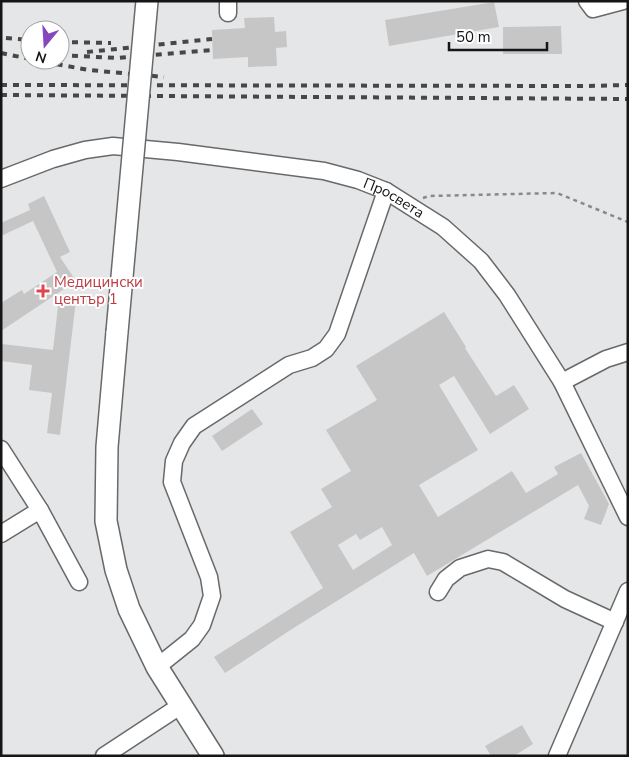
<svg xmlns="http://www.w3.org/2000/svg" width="629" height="757" viewBox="0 0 629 757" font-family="'Nunito Sans',sans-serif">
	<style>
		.building { fill: #c7c6c7; fill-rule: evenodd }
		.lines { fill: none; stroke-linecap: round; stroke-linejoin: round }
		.minor-casing { stroke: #68696a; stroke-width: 19 }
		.major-casing { stroke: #68696a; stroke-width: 24 }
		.path { stroke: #88898a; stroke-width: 2.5; stroke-dasharray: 4 4; stroke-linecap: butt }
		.minor { stroke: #fff; stroke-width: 16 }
		.major { stroke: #fff; stroke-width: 21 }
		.rail { stroke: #474747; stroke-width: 4; stroke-dasharray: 6 6; stroke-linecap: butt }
		.major-bridge-casing { stroke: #68696a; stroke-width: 24; stroke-linecap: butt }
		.major-bridge { stroke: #fff; stroke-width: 21 }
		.health-dot { fill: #e0444e; stroke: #fff; stroke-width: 2 }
		.labels { text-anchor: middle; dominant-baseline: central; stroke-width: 4; stroke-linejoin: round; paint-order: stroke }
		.street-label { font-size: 15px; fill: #161616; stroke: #fff }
		.health-label { font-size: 15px; fill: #be3a42; stroke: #fff; text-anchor: start }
	</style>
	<rect width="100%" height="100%" fill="#e5e6e8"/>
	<g class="building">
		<polygon points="494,2 499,27 389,46 385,20"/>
		<polygon points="274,17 275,32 286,31 287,47 276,48 277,66 248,67 248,57 213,59 212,30 245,28 244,18"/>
		<polygon points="561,26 562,54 503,54 503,27"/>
		<polygon points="44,196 70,252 60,257 76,281 1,331 1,303 22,290 24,294 57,272 33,221 1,236 1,223 30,210 28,204"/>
		<polygon points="59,298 76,300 60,435 47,433 52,393 29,390 32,365 1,361 2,344 53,350"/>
		<path d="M 444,312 L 466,347 L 465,348 L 496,396 L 514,385 L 529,409 L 490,434 L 454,376 L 439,385 L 478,450 L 419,485 L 438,517 L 512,471 L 526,493 L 558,474 L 554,467 L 581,453 L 609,504 L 601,525 L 584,519 L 589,506 L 578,485 L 427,576 L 414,553 L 292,629 L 225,673 L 214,657 L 323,588 L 290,532 L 332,507 L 321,489 L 351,471 L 326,430 L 377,400 L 356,366 ZM 382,527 L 392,545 L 353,570 L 338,545 L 356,534 L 360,540 Z"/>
		<polygon points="252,409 263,424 222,451 212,436"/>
		<polygon points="522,725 533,744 514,756 491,756 485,746"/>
	</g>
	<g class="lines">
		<defs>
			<g id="minor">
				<polyline points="228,1 228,13"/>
				<polyline points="587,1 593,9 623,1"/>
				<path id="s1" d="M 1,179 L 53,159 L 85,150 L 113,146 L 178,152 L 324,171 L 358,180 L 386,191 L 443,227 L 481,261 L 507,295 L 562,382 L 628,517"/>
				<polyline points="562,382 606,359 628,352"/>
				<polyline points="1,449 40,510 79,582"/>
				<polyline points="1,534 40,510"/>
				<polyline points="438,592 446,579 460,568 488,559 503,562 565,599 615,622"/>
				<polyline points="157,667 192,639 202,625 212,596 209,577 172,482 174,461 182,443 194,426 289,365 312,358 326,349 337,334 386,191"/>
				<polyline points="104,756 180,706"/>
				<polyline points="557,756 628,591"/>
			</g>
			<polyline id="major" points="117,332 107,447 106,521 116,570 129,609 157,667 213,756"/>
		</defs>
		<use href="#minor" class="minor-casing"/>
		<use href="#major" class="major-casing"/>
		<polyline class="path" points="423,198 429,196 557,193 628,222"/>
		<use href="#minor" class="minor"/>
		<use href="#major" class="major"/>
		<g class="rail">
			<polyline points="6,38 30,40"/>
			<polyline points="60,42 111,43"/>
			<polyline points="87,52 212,39"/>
			<polyline points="1,53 30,59"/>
			<polyline points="60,55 117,58 213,50"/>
			<polyline points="33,60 89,70 164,77"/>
			<polyline points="1,85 586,86 628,85"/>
			<polyline points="1,95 628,99"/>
		</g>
		<defs>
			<polyline id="major-bridge" points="117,332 147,1"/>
		</defs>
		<use href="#major-bridge" class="major-bridge-casing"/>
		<use href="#major-bridge" class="major-bridge"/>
	</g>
	<path class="health-dot" d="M40.5 283.5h5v5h5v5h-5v5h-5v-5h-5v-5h5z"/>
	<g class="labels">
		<g class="street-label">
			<text stroke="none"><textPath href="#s1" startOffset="405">Просвета</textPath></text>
		</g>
		<g class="health-label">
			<text x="54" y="282">Медицински<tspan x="54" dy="17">център 1</tspan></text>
		</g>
	</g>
	<rect width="629" height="757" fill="none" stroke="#161616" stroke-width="5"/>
	<g transform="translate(45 45) rotate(198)"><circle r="24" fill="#ffffff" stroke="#a2a2a2"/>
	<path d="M0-4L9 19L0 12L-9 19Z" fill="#8447bc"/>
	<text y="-8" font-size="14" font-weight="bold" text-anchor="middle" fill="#161616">N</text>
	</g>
	<path d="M449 42v8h98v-8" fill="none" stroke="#161616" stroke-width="2.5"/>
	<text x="456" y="42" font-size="15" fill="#161616" stroke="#ffffff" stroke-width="4" paint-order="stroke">50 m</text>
</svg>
